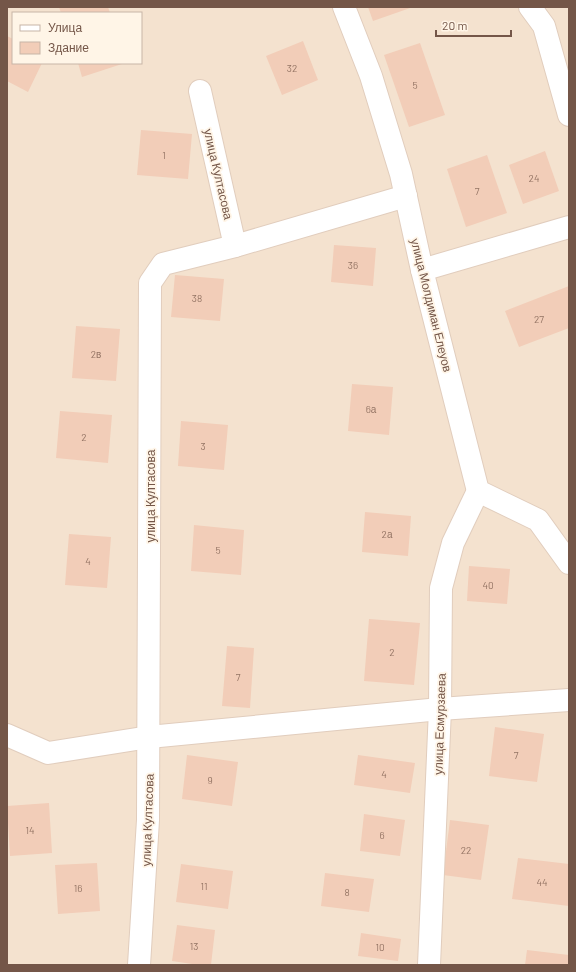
<svg xmlns="http://www.w3.org/2000/svg" width="576" height="972" viewBox="0 0 576 972" font-family="Barlow,sans-serif">
	<style>
		.residential { fill: #f4e2cf; fill-rule: evenodd }
		.building { fill: #f2cdb8 }
		.lines { fill: none; stroke-linecap: round; stroke-linejoin: round }
		.minor-casing { stroke: #e1cdbd; stroke-width: 24 }
		.minor { stroke: #fff; stroke-width: 22 }
		.labels { text-anchor: middle; dominant-baseline: central; stroke-width: 3.5; stroke-linejoin: round; paint-order: stroke }
		.number-label { font-size: 10px; fill: #947464 }
		.street-label { font-size: 12px; fill: #745648; stroke: #fff5e7 }
	</style>
	<rect width="100%" height="100%" fill="#fcf1e1"/>
	<path class="residential" d="M 7,7 L 569,7 L 569,965 L 7,965 ZM 13,13 L 141,13 L 141,63 L 13,63 Z"/>
	<g class="building">
		<polygon points="59,7 108,7 110,13 61,13"/>
		<polygon points="368,7 413,7 373,21"/>
		<polygon points="7,36 13,39 13,63 42,63 28,92 7,81"/>
		<polygon points="303,41 318,80 282,95 266,56"/>
		<polygon points="420,43 445,115 409,127 384,55"/>
		<polygon points="78,63 125,63 82,77"/>
		<polygon points="141,130 192,134 188,179 137,175"/>
		<polygon points="545,151 559,191 523,204 509,165"/>
		<polygon points="487,155 507,213 466,227 447,169"/>
		<polygon points="334,245 376,248 373,286 331,282"/>
		<polygon points="175,275 224,279 220,321 171,317"/>
		<polygon points="569,286 569,328 519,347 505,311"/>
		<polygon points="76,326 120,329 116,381 72,378"/>
		<polygon points="352,384 393,387 389,435 348,431"/>
		<polygon points="60,411 112,415 108,463 56,458"/>
		<polygon points="181,421 228,425 224,470 178,466"/>
		<polygon points="365,512 411,516 408,556 362,552"/>
		<polygon points="194,525 244,530 241,575 191,571"/>
		<polygon points="69,534 111,537 107,588 65,585"/>
		<polygon points="469,566 510,569 507,604 467,601"/>
		<polygon points="369,619 420,623 414,685 364,681"/>
		<polygon points="227,646 254,648 250,708 222,706"/>
		<polygon points="495,727 544,734 537,782 489,776"/>
		<polygon points="187,755 238,762 232,806 182,799"/>
		<polygon points="358,755 415,763 410,793 354,785"/>
		<polygon points="49,803 52,853 10,856 7,806"/>
		<polygon points="364,814 405,820 400,856 360,851"/>
		<polygon points="450,820 489,825 481,880 443,875"/>
		<polygon points="518,858 569,864 569,906 512,899"/>
		<polygon points="97,863 100,911 58,914 55,865"/>
		<polygon points="181,864 233,871 228,909 176,902"/>
		<polygon points="325,873 374,879 369,912 321,906"/>
		<polygon points="177,925 215,930 211,965 199,965 172,961"/>
		<polygon points="361,933 401,939 398,961 358,956"/>
		<polygon points="527,950 569,955 569,965 525,965"/>
	</g>
	<g class="lines">
		<defs>
			<g id="minor">
				<polyline points="344,7 371,76 401,174 422,270 478,491 538,520 569,563"/>
				<polyline points="530,7 544,26 569,115"/>
				<polyline points="235,246 406,196"/>
				<polyline points="422,270 569,227"/>
				<polyline points="7,735 48,753 149,737 440,709 569,700"/>
				<polyline points="139,965 148,820 150,283 163,264 235,246 200,91"/>
				<polyline points="429,965 440,709 441,588 453,543 478,491"/>
			</g>
		</defs>
		<use href="#minor" class="minor-casing"/>
		<use href="#minor" class="minor"/>
	</g>
	<g class="labels">
		<g class="number-label">
			<text x="292" y="68">32</text>
			<text x="415" y="85">5</text>
			<text x="164" y="155">1</text>
			<text x="534" y="178">24</text>
			<text x="477" y="191">7</text>
			<text x="353" y="265">36</text>
			<text x="197" y="298">38</text>
			<text x="539" y="319">27</text>
			<text x="96" y="354">2в</text>
			<text x="371" y="409">6а</text>
			<text x="84" y="437">2</text>
			<text x="203" y="446">3</text>
			<text x="387" y="534">2а</text>
			<text x="218" y="550">5</text>
			<text x="88" y="561">4</text>
			<text x="488" y="585">40</text>
			<text x="392" y="652">2</text>
			<text x="238" y="677">7</text>
			<text x="516" y="755">7</text>
			<text x="384" y="774">4</text>
			<text x="210" y="780">9</text>
			<text x="30" y="830">14</text>
			<text x="382" y="835">6</text>
			<text x="466" y="850">22</text>
			<text x="542" y="882">44</text>
			<text x="204" y="886">11</text>
			<text x="78" y="888">16</text>
			<text x="347" y="892">8</text>
			<text x="194" y="946">13</text>
			<text x="380" y="947">10</text>
		</g>
		<g class="street-label">
			<text transform="translate(219 174) rotate(77)">улица Култасова</text>
			<text transform="translate(432 305) rotate(76)">улица Молдиман Елеуов</text>
			<text transform="translate(150 496) rotate(-90)">улица Култасова</text>
			<text transform="translate(439 724) rotate(-88)">улица Есмурзаева</text>
			<text transform="translate(147 820) rotate(-88)">улица Култасова</text>
		</g>
	</g>
	<rect width="576" height="972" fill="none" stroke="#745648" stroke-width="16"/>
	<rect x="12" y="12" width="130" height="52" fill="#fff5e7" stroke="#c7b5a7"/>
	<rect x="20" y="25" width="20" height="6" fill="#ffffff" stroke="#c7b5a7"/>
	<text x="48" y="32" font-size="12" fill="#745648">Улица</text>
	<rect x="20" y="42" width="20" height="12" fill="#f2cdb8" stroke="#c7b5a7"/>
	<text x="48" y="52" font-size="12" fill="#745648">Здание</text>
	<path d="M436 30v6h75v-6" fill="none" stroke="#745648" stroke-width="2"/>
	<text x="442" y="30" font-size="12" fill="#745648" stroke="#fff5e7" stroke-width="3" paint-order="stroke">20 m</text>
</svg>
